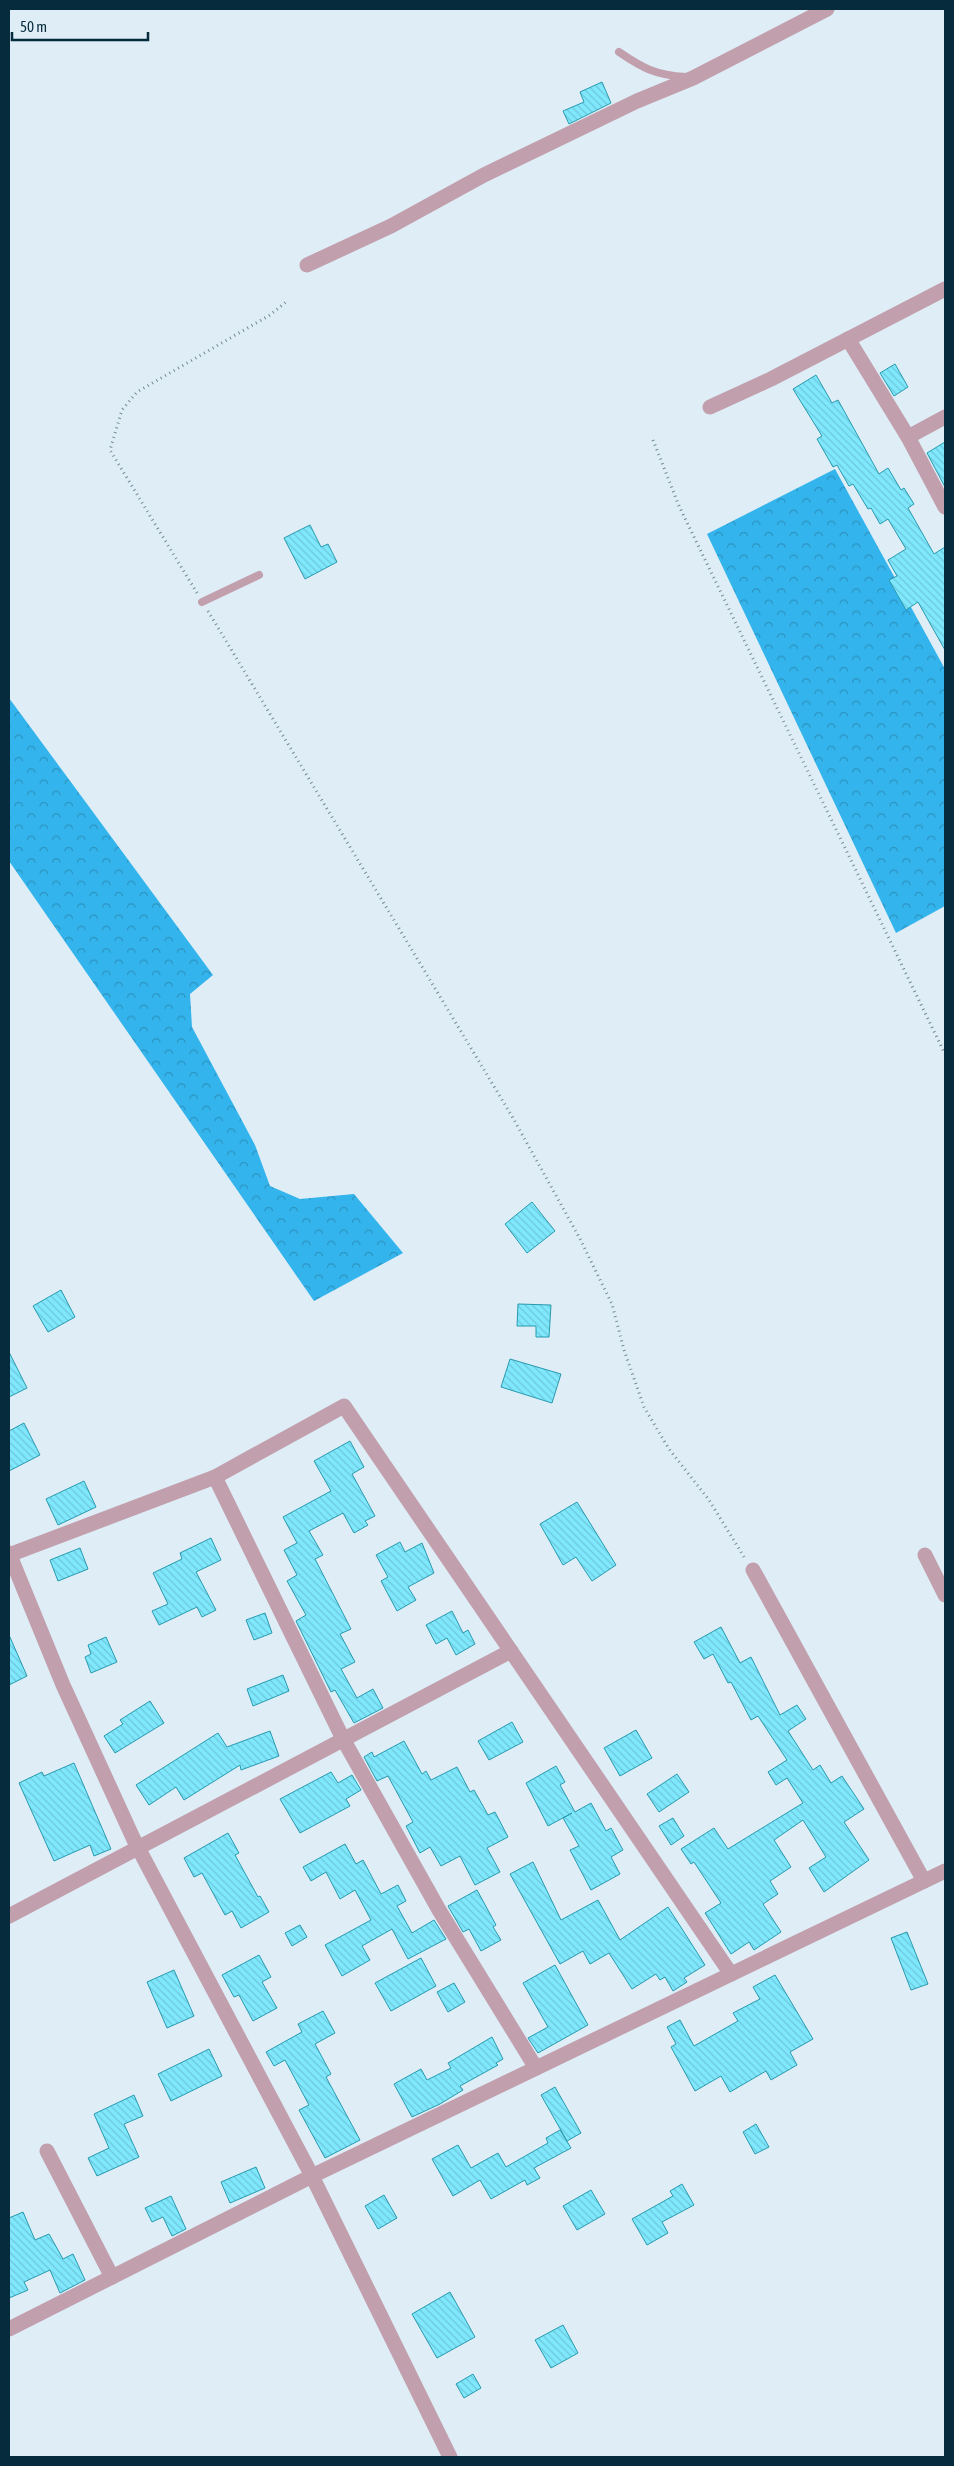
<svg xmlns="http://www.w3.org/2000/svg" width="954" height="2466" viewBox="0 0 954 2466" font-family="'Asap Condensed',sans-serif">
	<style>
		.forest { fill: url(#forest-crowns) }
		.building { fill: url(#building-back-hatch); stroke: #279aae }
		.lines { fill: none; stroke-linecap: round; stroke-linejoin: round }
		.path { stroke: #728c99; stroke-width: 3; stroke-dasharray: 1 4; stroke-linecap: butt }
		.lane { stroke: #c29fad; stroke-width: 8 }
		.street { stroke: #c29fad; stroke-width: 15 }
	</style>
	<defs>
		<pattern id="forest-crowns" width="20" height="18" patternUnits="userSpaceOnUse" patternTransform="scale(1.25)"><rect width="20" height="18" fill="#34b4ec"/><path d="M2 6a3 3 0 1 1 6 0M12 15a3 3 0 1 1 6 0" fill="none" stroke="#2a93c0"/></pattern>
		<pattern id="building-back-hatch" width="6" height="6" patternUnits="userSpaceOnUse" patternTransform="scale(1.25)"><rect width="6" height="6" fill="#80e8fd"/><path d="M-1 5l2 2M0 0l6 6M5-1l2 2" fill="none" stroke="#6dc7da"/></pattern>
	</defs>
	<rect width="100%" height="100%" fill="#deedf6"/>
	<g class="forest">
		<polygon points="835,469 945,669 945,906 896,933 707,534"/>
		<polygon points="9,698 213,975 190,994 192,1027 255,1145 270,1186 300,1199 354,1194 403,1253 314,1301 9,861"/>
	</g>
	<g class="building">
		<polygon points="602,82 611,103 569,124 563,111 584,102 580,92"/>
		<polygon points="895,364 908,387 894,396 880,373"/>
		<polygon points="816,375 832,403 838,400 879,474 888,468 901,490 904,488 914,504 908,508 934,554 945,547 945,650 918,602 906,610 889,580 897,576 888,560 906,549 888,519 880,524 871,508 868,509 853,484 849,486 837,465 833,467 817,439 822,436 793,389"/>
		<polygon points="945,442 945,487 927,453"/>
		<polygon points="310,525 321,547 328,544 337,562 305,579 284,538"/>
		<polygon points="532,1202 555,1231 527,1253 505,1224"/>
		<polygon points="61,1290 75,1317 48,1332 33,1306"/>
		<polygon points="518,1304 551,1305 549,1337 536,1337 536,1326 517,1326"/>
		<polygon points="9,1352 27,1388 9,1397"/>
		<polygon points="510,1359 561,1374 552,1403 501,1387"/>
		<polygon points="24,1423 40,1455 9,1471 9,1431"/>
		<polygon points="350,1441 364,1467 352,1474 375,1516 365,1521 368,1525 354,1533 343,1513 309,1531 323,1555 315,1559 351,1629 340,1634 355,1662 341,1669 357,1698 373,1689 383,1708 354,1723 335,1690 331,1692 296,1621 306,1615 287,1581 297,1575 284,1550 297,1543 283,1517 331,1491 314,1461"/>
		<polygon points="84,1481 96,1507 58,1525 46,1499"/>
		<polygon points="577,1502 616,1565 592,1581 576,1557 563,1565 540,1524"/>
		<polygon points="211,1538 221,1560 196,1572 216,1610 202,1617 197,1607 159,1625 152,1611 168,1604 153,1573 182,1559 180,1553"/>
		<polygon points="400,1542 405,1552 422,1543 434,1573 408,1587 416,1600 397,1611 381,1581 388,1577 376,1555"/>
		<polygon points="80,1548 88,1569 58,1581 50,1560"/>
		<polygon points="452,1611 463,1633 468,1630 475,1644 456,1655 447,1638 436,1644 426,1625"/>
		<polygon points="265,1613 272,1633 254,1640 246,1620"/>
		<polygon points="721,1627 740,1663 751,1657 780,1715 797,1705 806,1719 788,1731 813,1770 820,1765 831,1783 842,1776 864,1809 844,1822 869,1860 824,1892 809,1868 826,1857 803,1820 774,1840 791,1867 770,1881 778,1894 763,1904 781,1932 754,1950 749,1942 731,1954 705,1913 721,1903 694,1862 691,1864 681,1849 714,1828 728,1849 803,1803 787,1778 776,1785 768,1772 787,1760 758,1716 751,1720 731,1682 728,1683 713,1654 704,1659 694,1642"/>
		<polygon points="9,1635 27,1676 9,1685"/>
		<polygon points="106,1637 117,1662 91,1673 85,1657 91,1654 88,1645"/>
		<polygon points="283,1675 289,1691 253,1706 247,1689"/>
		<polygon points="150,1701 164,1723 115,1753 104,1736 123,1724 120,1720"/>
		<polygon points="512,1722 523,1742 489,1760 478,1741"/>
		<polygon points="636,1730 652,1758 620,1776 604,1748"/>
		<polygon points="270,1731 279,1756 241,1770 240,1765 184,1800 176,1787 149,1805 136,1785 218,1733 227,1747"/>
		<polygon points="404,1741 422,1774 426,1771 431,1780 457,1767 470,1792 474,1790 488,1815 495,1812 508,1837 487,1848 500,1872 475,1885 460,1856 441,1866 430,1847 420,1853 406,1826 413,1822 388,1776 377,1781 364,1757 372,1752 374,1757"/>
		<polygon points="74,1763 111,1849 94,1856 90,1845 54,1861 19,1783 42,1772 44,1776"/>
		<polygon points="556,1766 565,1782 560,1785 575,1812 591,1803 606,1831 611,1828 623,1850 611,1857 620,1874 591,1890 570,1850 579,1846 563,1818 572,1813 548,1826 526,1783"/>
		<polygon points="331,1772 338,1783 352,1775 361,1790 346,1799 350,1806 300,1833 280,1799"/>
		<polygon points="677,1774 689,1792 659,1812 647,1794"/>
		<polygon points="673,1818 684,1836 671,1845 659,1826"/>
		<polygon points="228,1833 239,1853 235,1855 258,1897 260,1896 269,1912 241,1928 232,1911 225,1915 202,1873 194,1877 184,1858"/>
		<polygon points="345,1844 356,1864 363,1860 381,1894 398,1885 406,1901 397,1906 412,1933 434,1920 446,1939 408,1959 392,1929 362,1946 370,1960 342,1976 325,1945 371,1920 355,1890 340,1899 326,1872 311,1881 303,1867"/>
		<polygon points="533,1862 561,1920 598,1900 620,1940 668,1907 705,1965 684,1978 687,1982 673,1991 665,1977 660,1980 656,1974 632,1989 609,1953 590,1964 583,1951 560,1964 510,1874"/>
		<polygon points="477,1890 496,1925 493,1927 501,1940 481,1951 469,1929 463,1932 448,1906"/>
		<polygon points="300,1925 307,1937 292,1946 285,1933"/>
		<polygon points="907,1932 928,1984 911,1990 891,1938"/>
		<polygon points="259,1955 271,1977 262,1982 277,2008 253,2021 239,1995 234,1997 222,1975"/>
		<polygon points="421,1958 436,1986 391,2011 375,1983"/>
		<polygon points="555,1965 588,2025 538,2053 528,2038 548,2027 523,1983"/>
		<polygon points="174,1970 194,2016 167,2028 147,1982"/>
		<polygon points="775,1975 813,2039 790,2052 797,2065 771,2080 766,2071 730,2092 721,2076 695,2091 671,2047 676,2044 667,2027 680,2020 694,2046 738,2021 733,2013 760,1999 753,1987"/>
		<polygon points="454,1983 465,2002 448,2012 437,1992"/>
		<polygon points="323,2011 335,2033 315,2044 331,2074 326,2077 360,2140 325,2158 299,2110 309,2105 285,2060 274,2066 266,2052 302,2032 298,2024"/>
		<polygon points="492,2037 503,2059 496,2063 498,2065 460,2086 463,2090 440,2104 412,2117 394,2084 421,2069 427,2080 451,2068 448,2063"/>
		<polygon points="209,2049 222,2076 171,2101 158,2074"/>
		<polygon points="555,2087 581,2133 567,2141 541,2095"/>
		<polygon points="134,2095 143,2116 124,2124 139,2157 97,2176 88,2158 109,2148 94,2114"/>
		<polygon points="756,2124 769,2147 755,2154 743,2132"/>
		<polygon points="560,2130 571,2148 534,2168 540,2178 527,2185 525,2180 491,2199 480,2180 453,2196 432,2159 458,2145 471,2168 498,2153 506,2167 548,2143 546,2138"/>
		<polygon points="256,2167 265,2188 230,2203 221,2182"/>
		<polygon points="682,2184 694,2205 662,2222 668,2233 647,2245 632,2219 673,2196 670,2191"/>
		<polygon points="591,2190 605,2214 577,2230 563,2206"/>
		<polygon points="384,2195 397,2218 378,2229 365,2206"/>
		<polygon points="171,2196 186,2229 172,2236 163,2217 152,2222 145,2208"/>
		<polygon points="23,2212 35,2240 49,2234 63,2259 73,2254 85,2280 60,2293 50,2270 24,2282 28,2290 9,2298 9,2218"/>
		<polygon points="450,2292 475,2337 437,2358 412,2314"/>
		<polygon points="563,2325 578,2353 551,2368 535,2340"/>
		<polygon points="473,2374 481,2388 464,2398 456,2384"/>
	</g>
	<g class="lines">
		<g class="path">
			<polyline points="653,440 679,506 945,1054"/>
			<polyline points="197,593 110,450 122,410 137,392 270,315 286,302"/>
			<polyline points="208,611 513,1118 579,1237 612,1304 624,1350 644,1407 669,1449 709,1500 744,1557"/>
		</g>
		<g class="lane">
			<path d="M 619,52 C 644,69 656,75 686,77"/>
			<polyline points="202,602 259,575"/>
		</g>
		<g class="street">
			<polyline points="307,265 391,226 484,175 637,101 693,78 827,9"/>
			<polyline points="848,339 908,437 945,507"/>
			<polyline points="710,407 771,379 945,289"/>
			<polyline points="908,437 945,417"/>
			<polyline points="215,1477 343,1739 439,1910 536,2068"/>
			<polyline points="9,1553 63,1685 134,1840 312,2176 450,2457"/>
			<polyline points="9,1555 215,1477 344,1406 731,1974"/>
			<polyline points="925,1555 945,1595"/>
			<polyline points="753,1570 924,1881"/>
			<polyline points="9,1916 511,1651"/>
			<polyline points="47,2151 112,2277"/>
			<polyline points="9,2329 312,2176 945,1871"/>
		</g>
	</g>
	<rect width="954" height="2466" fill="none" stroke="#062b3c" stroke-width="20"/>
	<path d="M12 32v8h136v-8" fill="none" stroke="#062b3c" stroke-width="2.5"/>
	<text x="20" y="32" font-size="15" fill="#062b3c" stroke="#deedf6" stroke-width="4" paint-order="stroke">50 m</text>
</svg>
